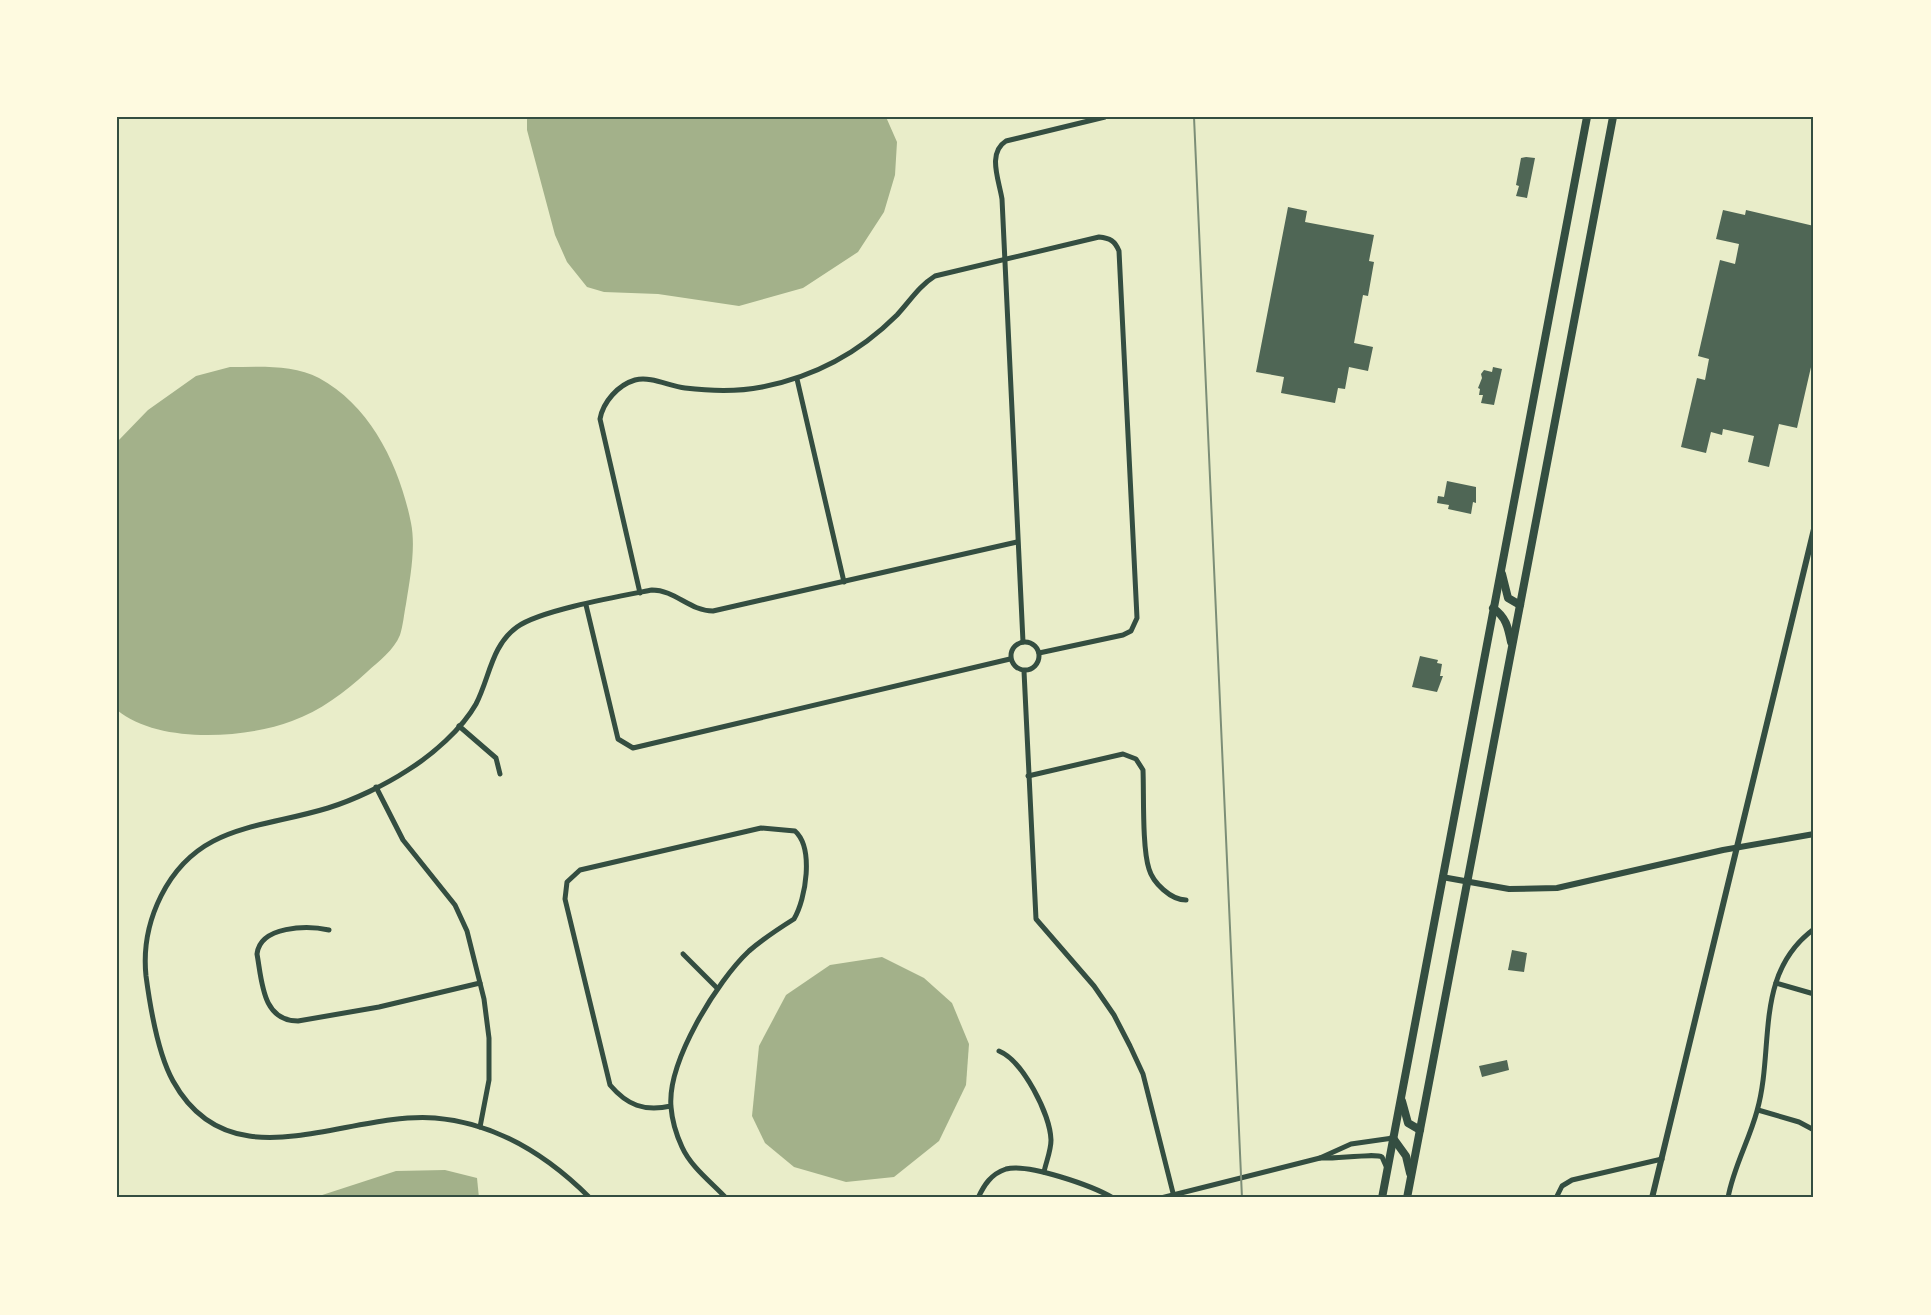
<svg xmlns="http://www.w3.org/2000/svg" width="1931" height="1315" viewBox="0 0 1931 1315" font-family="'Asap Condensed',sans-serif">
	<style>
		.water { fill: #a3b18a }
		.building { fill: #4f6655 }
		.lines { fill: none; stroke-linecap: round; stroke-linejoin: round }
		.minor { stroke: #344e41; stroke-width: 5 }
		.tertiary { stroke: #344e41; stroke-width: 6 }
		.primary { stroke: #344e41; stroke-width: 8 }
		.rail { stroke: #7c8e77; stroke-width: 2 }
		.neatline { fill: none; stroke: #344e41; stroke-width: 2 }
	</style>
	<rect width="100%" height="100%" fill="#e9edc9"/>
	<g class="water">
		<polygon points="527,117 886,117 897,142 895,175 884,212 858,252 803,288 739,306 658,294 604,292 587,287 567,262 555,235 527,130"/>
		<path d="M 230,367 C 259,367 293,364 319,378 C 371,406 400,467 411,523 C 416,547 410,579 406,604 C 404,614 403,626 400,635 C 394,650 379,661 367,672 C 345,692 320,711 292,721 C 244,739 158,744 117,710 L 117,442 L 148,410 L 196,376 Z"/>
		<polygon points="882,957 924,978 952,1003 969,1044 966,1085 939,1141 894,1177 846,1182 794,1167 765,1143 752,1116 759,1046 786,995 830,965"/>
		<polygon points="445,1170 477,1178 479,1198 313,1198 396,1171"/>
	</g>
	<g class="building">
		<polygon points="1526,157 1535,158 1527,198 1516,196 1519,186 1516,185 1521,158"/>
		<polygon points="1288,207 1307,211 1305,222 1374,235 1369,261 1374,262 1368,296 1363,295 1354,343 1373,347 1368,371 1349,367 1345,389 1338,388 1335,403 1281,393 1284,377 1256,372"/>
		<polygon points="1723,210 1745,215 1746,210 1814,226 1814,354 1797,428 1779,424 1769,467 1748,462 1754,436 1723,429 1722,435 1711,432 1706,453 1681,447 1697,378 1705,380 1709,359 1698,356 1720,260 1735,264 1739,244 1716,239"/>
		<polygon points="1493,367 1502,369 1494,405 1481,403 1483,395 1479,395 1480,389 1478,388 1482,378 1481,374 1484,370 1492,372"/>
		<polygon points="1447,481 1476,487 1476,503 1473,502 1471,514 1448,509 1449,505 1437,503 1438,496 1444,497"/>
		<polygon points="1420,656 1438,660 1437,663 1442,664 1440,676 1443,676 1437,692 1412,687"/>
		<polygon points="1512,950 1527,953 1524,972 1508,970"/>
		<polygon points="1507,1060 1509,1070 1482,1077 1479,1066"/>
	</g>
	<g class="lines">
		<g class="minor">
			<polyline points="797,379 844,582"/>
			<path d="M 640,593 L 600,419 C 603,402 618,385 635,380 C 651,376 669,386 685,388 C 710,391 737,392 762,387 C 814,377 860,352 897,315 C 910,301 919,286 935,276 L 1099,237 C 1110,238 1115,241 1119,251 L 1137,618 L 1131,631 L 1123,635 L 1039,653"/>
			<polyline points="586,605 618,739 633,748 1010,659"/>
			<circle cx="1025" cy="656" r="14"/>
			<path d="M 1023,642 L 1002,199 C 999,180 987,153 1006,141 L 1105,117"/>
			<polyline points="1024,671 1036,919 1094,986 1114,1015 1130,1046 1143,1074 1173,1193"/>
			<polyline points="459,726 496,758 500,774"/>
			<path d="M 1028,776 L 1123,754 L 1136,759 L 1143,770 C 1144,794 1142,848 1149,869 C 1153,883 1171,900 1186,900"/>
			<polyline points="376,787 403,840 455,905 467,931 484,999 489,1038 489,1080 480,1127"/>
			<path d="M 329,930 C 307,925 260,926 257,954 C 262,981 262,1021 298,1021 L 379,1007 L 480,983"/>
			<polyline points="683,954 717,988"/>
			<polyline points="1776,983 1814,994"/>
			<path d="M 999,1051 C 1023,1061 1050,1114 1051,1140 C 1051,1151 1046,1162 1044,1172"/>
			<path d="M 671,1106 C 644,1112 627,1105 610,1085 L 565,899 L 567,882 L 580,870 L 761,828 L 795,831 C 814,848 806,899 794,919 C 778,929 763,939 749,951 C 717,981 667,1062 671,1107 C 672,1120 676,1134 682,1147 C 691,1167 711,1182 726,1198"/>
			<polyline points="1758,1110 1799,1122 1814,1130"/>
			<polyline points="1320,1158 1351,1144 1393,1138"/>
			<path d="M 590,1198 C 548,1156 496,1123 435,1118 C 345,1111 231,1186 173,1081 C 158,1054 150,1006 146,976 C 143,947 148,922 161,896 C 197,824 259,829 328,808 C 354,800 385,785 408,770 C 432,755 462,729 476,704 C 490,677 491,646 517,627 C 540,610 621,596 652,590 C 675,590 690,611 713,611 L 1017,542"/>
			<path d="M 978,1198 C 984,1185 991,1174 1006,1169 C 1028,1163 1093,1186 1113,1198"/>
			<path d="M 1161,1198 L 1320,1158 C 1334,1159 1376,1153 1382,1157 L 1386,1166"/>
			<polyline points="1556,1198 1562,1186 1572,1180 1662,1159"/>
			<path d="M 1728,1198 C 1733,1168 1749,1141 1757,1111 C 1775,1048 1753,974 1814,929"/>
		</g>
		<g class="tertiary">
			<polyline points="1442,877 1509,889 1557,888 1723,850 1814,834"/>
			<polyline points="1652,1198 1814,529"/>
		</g>
		<g class="primary">
			<polyline points="1502,574 1508,598 1520,605"/>
			<path d="M 1493,608 C 1506,617 1508,627 1511,642"/>
			<polyline points="1402,1101 1408,1123 1420,1130"/>
			<polyline points="1393,1138 1406,1156 1410,1173"/>
			<polyline points="1382,1198 1587,117"/>
			<polyline points="1407,1198 1613,117"/>
		</g>
		<polyline class="rail" points="1194,117 1242,1198"/>
	</g>
	<rect width="1931" height="1315" fill="none" stroke="#fefae0" stroke-width="237"/>
	<rect x="118" y="118" width="1694" height="1078" class="neatline"/>
</svg>
